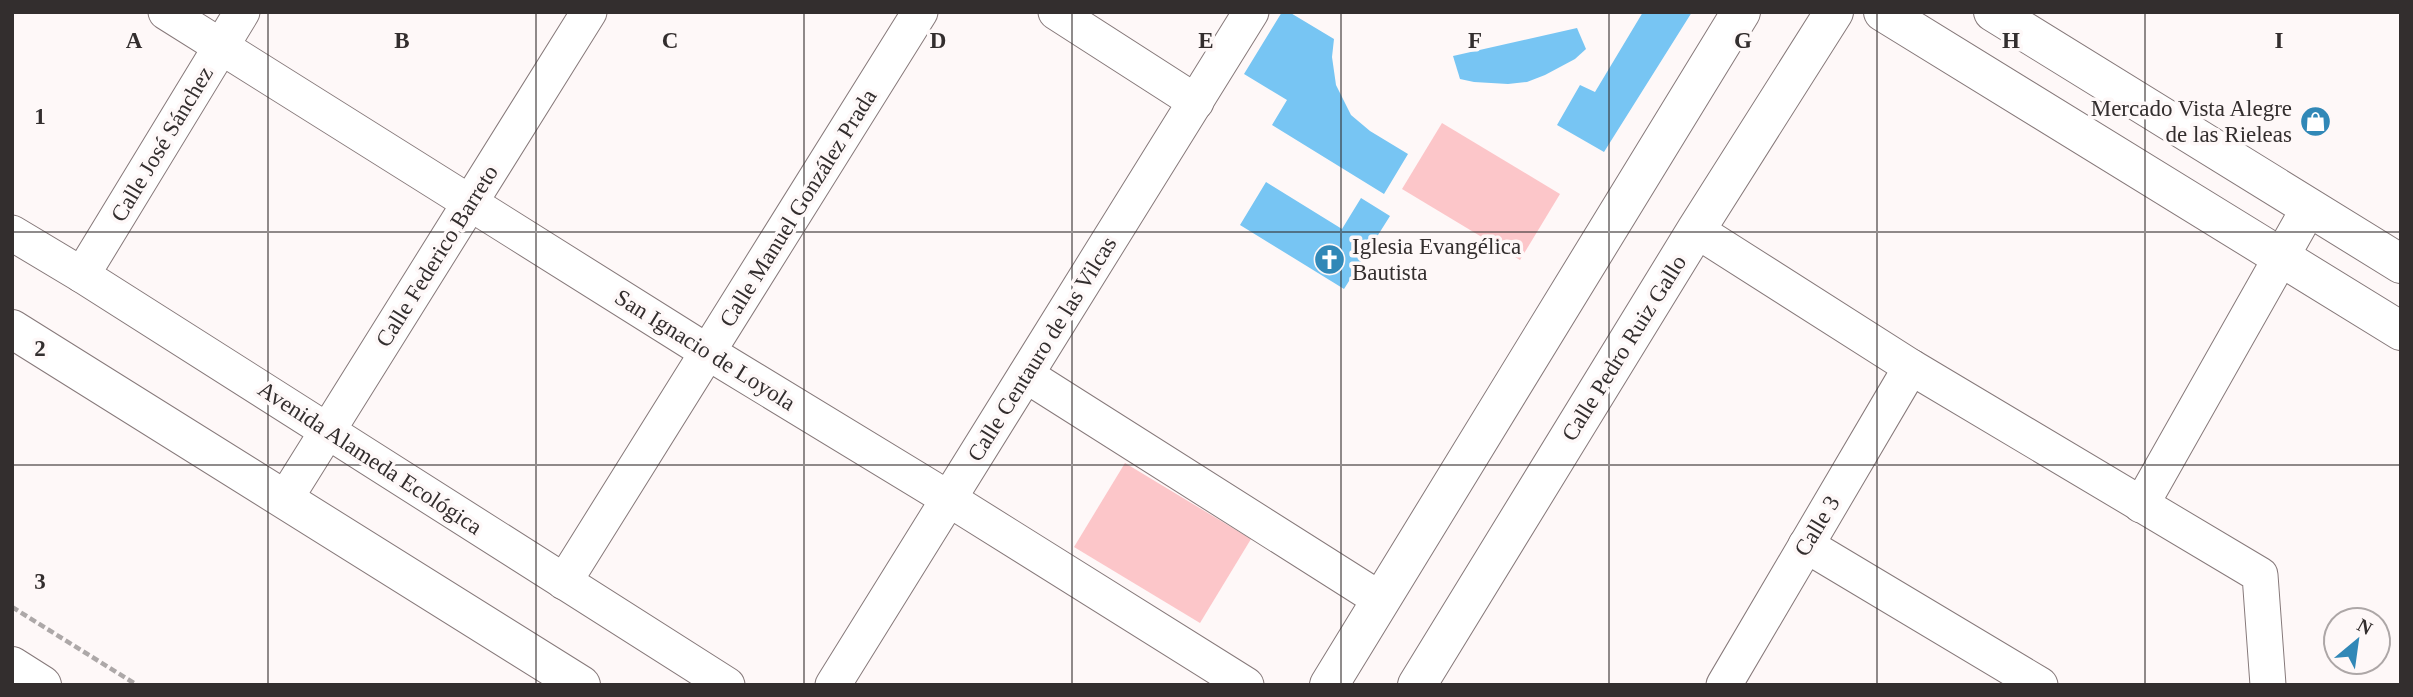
<svg xmlns="http://www.w3.org/2000/svg" width="2413" height="697" viewBox="0 0 2413 697" font-family="Georgia,serif">
	<style>
		.green { fill: #fcc6c9 }
		.building { fill: #77c5f3 }
		.lines { fill: none; stroke-linecap: round; stroke-linejoin: round }
		.street-casing { stroke: #86797a; stroke-width: 37 }
		.secondary-casing { stroke: #86797a; stroke-width: 40 }
		.path { stroke: #ada8a8; stroke-width: 4.5; stroke-dasharray: 7 3.5; stroke-linecap: butt }
		.street { stroke: #fff; stroke-width: 35 }
		.secondary { stroke: #fff; stroke-width: 38 }
		.grid { fill: none; stroke: #332e2e; stroke-width: 2; stroke-opacity: 0.55 }
		.labels { text-anchor: middle; dominant-baseline: central; stroke-width: 7; stroke-linejoin: round; paint-order: stroke }
		.poi-label { font-size: 23px; fill: #332e2e; stroke: #fef8f8; text-anchor: end }
		.street-label { font-size: 23px; fill: #332e2e; stroke: #fef8f8 }
		.grid-label { font-size: 23px; text-anchor: middle; font-weight: bold; fill: #332e2e; stroke: #fef8f8; stroke-width: 7; stroke-linejoin: round; paint-order: stroke }
	</style>
	<rect width="100%" height="100%" fill="#fef8f8"/>
	<g class="green">
		<polygon points="1442,123 1560,194 1520,260 1402,189"/>
		<polygon points="1125,463 1251,539 1200,623 1074,547"/>
	</g>
	<g class="building">
		<polygon points="1282,12 1289,12 1334,39 1332,57 1336,85 1351,115 1370,131 1408,154 1384,194 1272,125 1287,100 1244,74"/>
		<polygon points="1643,12 1692,12 1604,152 1557,125 1580,85 1595,92"/>
		<polygon points="1577,28 1586,49 1575,59 1545,75 1527,82 1508,84 1474,82 1460,79 1453,56"/>
		<polygon points="1266,182 1342,229 1361,198 1390,216 1344,289 1240,225"/>
	</g>
	<g class="lines">
		<defs>
			<g id="street">
				<polyline points="166,12 709,353 949,499 1246,685"/>
				<polyline points="1056,12 1196,102"/>
				<polyline points="1696,230 1911,367 2260,575 2268,685"/>
				<polyline points="12,233 82,275 727,685"/>
				<polyline points="82,275 242,12"/>
				<polyline points="1026,375 1381,600"/>
				<polyline points="285,499 589,12"/>
				<polyline points="2141,505 2309,208"/>
				<polyline points="1806,545 2040,685"/>
				<polyline points="564,582 920,12"/>
				<polyline points="833,685 1251,12"/>
				<polyline points="1724,685 1911,367"/>
			</g>
			<g id="secondary">
				<polyline points="1883,12 2401,331"/>
				<polyline points="1993,12 2401,264"/>
				<polyline points="12,329 581,685"/>
				<polyline points="12,666 42,685"/>
				<polyline points="1329,685 1741,12"/>
				<polyline points="1417,685 1696,230 1834,12"/>
			</g>
		</defs>
		<use href="#street" class="street-casing"/>
		<use href="#secondary" class="secondary-casing"/>
		<polyline class="path" points="12,607 137,685"/>
		<use href="#street" class="street"/>
		<use href="#secondary" class="secondary"/>
	</g>
	<path class="grid" d="M 268,12 L 268,685M 536,12 L 536,685M 804,12 L 804,685M 1072,12 L 1072,685M 1341,12 L 1341,685M 1609,12 L 1609,685M 1877,12 L 1877,685M 2145,12 L 2145,685M 12,232 L 2401,232M 12,465 L 2401,465"/>
	<defs>
		<symbol id="shop-disc" viewBox="-11 -11 22 22"><circle r="9.5" fill="#3188b7" stroke="#fef8f8"/><path d="M-5-2.5h2.3a2.7 3.5 0 0 1 5.4 0H5L5.5 6h-11ZM-1.5-2.5h3a1.5 2.3 0 0 0-3 0Z" fill="#fff"/></symbol>
		<symbol id="church-disc" viewBox="-11 -11 22 22"><circle r="9.5" fill="#3188b7" stroke="#fef8f8"/><path d="M-1.2-6h2.4v3.5h3.3v2.4h-3.3V6h-2.4V-.1h-3.3v-2.4h3.3Z" fill="#fff"/></symbol>
	</defs>
	<g fill-rule="evenodd">
		<use href="#shop-disc" x="2298" y="104" width="35" height="35"/>
		<use href="#church-disc" x="1312" y="242" width="35" height="35"/>
	</g>
	<g class="labels">
		<g class="poi-label">
			<text x="2292" y="108">Mercado Vista Alegre<tspan x="2292" dy="26">de las Rieleas</tspan></text>
			<text x="1352" y="246" text-anchor="start">Iglesia Evangélica<tspan x="1352" dy="26">Bautista</tspan></text>
		</g>
		<g class="street-label">
			<text transform="translate(162 144) rotate(-59)">Calle José Sánchez</text>
			<text transform="translate(798 208) rotate(-58)">Calle Manuel González Prada</text>
			<text transform="translate(437 256) rotate(-58)">Calle Federico Barreto</text>
			<text transform="translate(1624 348) rotate(-58)">Calle Pedro Ruiz Gallo</text>
			<text transform="translate(1042 349) rotate(-58)">Calle Centauro de las Vilcas</text>
			<text transform="translate(705 350) rotate(32)">San Ignacio de Loyola</text>
			<text transform="translate(370 458) rotate(33)">Avenida Alameda Ecológica</text>
			<text transform="translate(1817 526) rotate(-59)">Calle 3</text>
		</g>
	</g>
	<g class="grid-label">
		<text x="134" y="48">A</text>
		<text x="402" y="48">B</text>
		<text x="670" y="48">C</text>
		<text x="938" y="48">D</text>
		<text x="1206" y="48">E</text>
		<text x="1475" y="48">F</text>
		<text x="1743" y="48">G</text>
		<text x="2011" y="48">H</text>
		<text x="2279" y="48">I</text>
		<text x="40" y="124">1</text>
		<text x="40" y="356">2</text>
		<text x="40" y="589">3</text>
	</g>
	<rect width="2413" height="697" fill="none" stroke="#332e2e" stroke-width="28"/>
	<g transform="translate(2357 641) rotate(29)"><circle r="33" fill="#fef8f8" stroke="#ada7a7" stroke-width="2"/>
	<path d="M0-5L12 26L0 18L-12 26Z" fill="#3188b7"/>
	<text y="-10" font-size="19" font-weight="bold" text-anchor="middle" fill="#332e2e">N</text>
	</g>
</svg>
